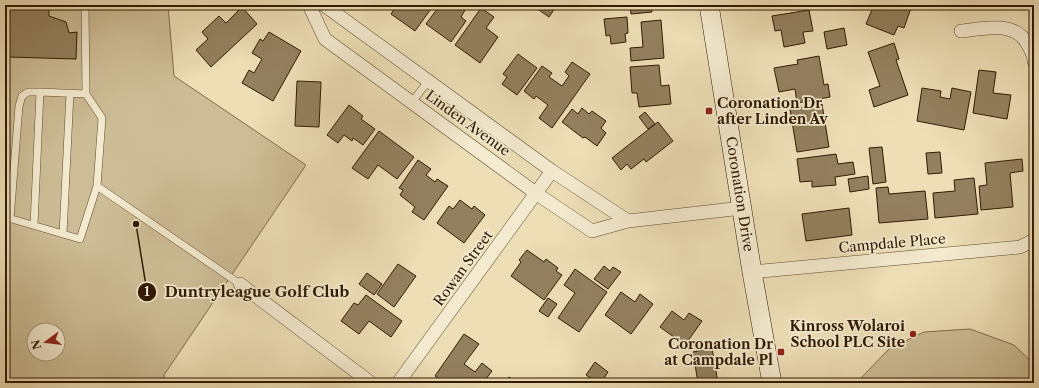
<svg xmlns="http://www.w3.org/2000/svg" width="1039" height="388" font-family="'Libre Caslon Text',serif">
  <style>
    .green { fill: #cdbd96; stroke: #7f6c4c; fill-rule: evenodd }
    .building { fill: #93805f; stroke: #311a01 }
    .lines { fill: none; stroke-linecap: round; stroke-linejoin: round }
    .lane-casing { stroke: #604b2e; stroke-width: 8 }
    .street-casing { stroke: #604b2e; stroke-width: 14 }
    .secondary-casing { stroke: #311a01; stroke-width: 20 }
    .lane { stroke: #f3eacf; stroke-width: 7 }
    .street { stroke: #f3eacf; stroke-width: 13 }
    .secondary { stroke: #f3eacf; stroke-width: 19 }
    .poi-dot { fill: #8f2418; stroke: #f3eacf; stroke-width: 1.5 }
    .labels { text-anchor: middle; dominant-baseline: central; stroke-width: 3.5; stroke-linejoin: round; paint-order: stroke }
    .poi-label { font-size: 14px; font-weight: bold; fill: #311a01; stroke: #f3eacf; text-anchor: end }
    .street-label { font-size: 14px; fill: #311a01; stroke: #f3eacf }
    .leader { fill: none; stroke: #311a01; stroke-width: 1.5 }
    .callout-dot { fill: #311a01; stroke: #f3eacf; stroke-width: 1.5 }
    .mark-label { font-size: 12px; text-anchor: middle; font-weight: bold; fill: #fff }
    .callout-label { font-size: 15px; text-anchor: middle; font-weight: bold; fill: #311a01; stroke: #f3eacf; stroke-width: 3.5; stroke-linejoin: round; paint-order: stroke }
  </style>
  <rect width="100%" height="100%" fill="#eddeb5"/>
  <filter id="stains"><feTurbulence type="fractalNoise" baseFrequency=".005" numOctaves="4"/><feColorMatrix values="0 0 0 0 .2 0 0 0 0 .09 0 0 0 0 .02 0 0 0 .5 -.17"/></filter>
  <radialGradient id="worn" r=".72"><stop offset=".6" stop-color="#630" stop-opacity="0"/><stop offset="1" stop-color="#630" stop-opacity=".3"/></radialGradient>
  <path class="green" d="M5 5H168L174 76 306 165 164 375 165 383H5ZM34 330H58V354H34Z
    M970 329 1014 345 1034 364V383H860L862 377 889 349 924 332Z"/>
  <path class="building" d="M5 5H49V16L66 22 69 33 77 32 76 59 9 57 7 70 5 114Z
    M397 5H431L433 6 415 31 391 14Z
    M440 5 445 6V5H458L465 10 461 17 466 21 451 42 426 24Z
    M532 5H557L549 17Z
    M630 5H651L652 12 631 14Z
    M769 5H790L770 8Z
    M874 5H912L904 28 898 26 894 35 866 24Z
    M242 7 257 24 211 67 196 50 208 39 202 32 219 16 226 23Z
    M481 8 494 17 486 28 498 37 480 63 455 45Z
    M809 10 813 31 803 32 805 43 784 47 781 30 775 31 772 16Z
    M627 17 628 33 625 34 626 42 611 44 610 35 606 36 604 19Z
    M661 20 664 58 631 61 630 48 643 47 641 22Z
    M844 28 847 45 827 49 824 32Z
    M269 32 301 51 273 101 242 83 249 70 254 73 262 59 252 53 260 39 263 41Z
    M894 43 899 59 896 60 908 95 874 107 869 90 880 86 868 52Z
    M518 54 537 68 517 95 502 84 507 77 503 74Z
    M819 56 824 85 828 84 830 97 797 103 795 89 779 92 774 68 798 64 797 60Z
    M572 62 590 74 552 128 539 118 548 105 536 96 534 99 524 91 542 66 552 73 549 77 562 86 569 76 565 72Z
    M659 65 661 86 669 85 671 104 639 107 637 93H632L630 67Z
    M979 70 996 72 993 93 1011 95 1007 119 973 113Z
    M297 81 321 82 319 127 295 126Z
    M922 88 941 91 940 97 950 99 952 88 971 92 964 130 917 121Z
    M822 104 829 147 797 152 790 109Z
    M349 105 363 116 361 119 375 129 363 145 353 138 352 141 344 135 338 143 327 135Z
    M582 108 589 114 592 111 606 121 601 128 606 133 597 146 585 137 583 138 562 122 572 109 578 114Z
    M645 112 655 124 648 129 639 117Z
    M658 122 673 141 646 162 644 159 631 169 627 164 621 170 612 158Z
    M379 131 414 157 397 179 378 165 368 179 352 168Z
    M882 147 886 182 873 184 869 148Z
    M940 152 942 173 928 174 926 153Z
    M836 154 838 164 853 162 855 174 835 177 836 185 812 187V181L800 182 797 159Z
    M1022 159 1023 171 1010 173 1013 207 981 210 979 186 987 185 985 163Z
    M418 160 431 169 426 175 435 182 437 179 448 186 424 220 412 212 415 207 400 195 403 190 399 188Z
    M868 176 869 189 850 192 848 179Z
    M974 178 978 214 935 218 933 193 955 191 954 180Z
    M888 187 889 194 925 191 928 219 879 223 876 188Z
    M460 200 472 209 474 206 485 215 464 243 437 223 449 206 453 209Z
    M849 208 852 235 806 241 802 214Z
    M527 250 544 262 546 259 558 268 556 271 562 275 544 300 511 276 521 262 519 260Z
    M398 264 416 276 394 307 377 294Z
    M604 266 610 271 613 267 621 272 608 289 594 279Z
    M575 269 607 292 579 332 558 318 575 293 564 285Z
    M367 273 382 284 374 295 359 284Z
    M621 292 635 302 640 294 653 304 631 334 605 315Z
    M366 295 402 321 391 337 369 321 359 334 341 321 354 303 358 305Z
    M548 298 557 304 548 317 539 311Z
    M672 311 684 320 689 313 702 321 685 345 660 327Z
    M464 334 479 344 464 364 475 372 482 363 492 371 483 383H444L435 376Z
    M712 348 718 383H698L693 352Z
    M595 362 608 372 601 383H598L586 375Z
    M509 377 517 383H504Z"/>
  <g class="lines">
    <g class="lane-casing">
      <path id="lane" d="M412 102 429 80
        M97 186 240 284
        M5 217 80 239 97 186 102 118 86 94 85 5
        M10 219 19 106 22 96 28 92H40
        M34 225 40 92 86 94
        M63 234 70 93"/>
    </g>
    <g class="street-casing">
      <path id="street" d="M309 5 325 39 537 194 592 231 628 221 742 208
        M324 5 552 171 628 221
        M961 31C983 29 1013 20 1027 43 1030 48 1034 55 1034 61
        M752 272 1020 247 1034 240
        M240 284 371 383
        M398 383 552 171"/>
    </g>
    <g class="secondary-casing">
      <path id="secondary" d="M709 5 752 272 772 383"/>
    </g>
    <use href="#lane" class="lane"/>
    <use href="#street" class="street"/>
    <use href="#secondary" class="secondary"/>
  </g>
  <g class="poi-dot">
    <rect x="705" y="107" width="8" height="8" rx="2"/>
    <circle cx="913" cy="334" r="4"/>
    <rect x="777" y="348" width="8" height="8" rx="2"/>
  </g>
  <g class="labels">
    <g class="poi-label">
      <text x="717" y="103" text-anchor="start">Coronation Dr<tspan x="717" dy="16">after Linden Av</tspan></text>
      <text x="905" y="326">Kinross Wolaroi<tspan x="905" dy="16">School PLC Site</tspan></text>
      <text x="773" y="344">Coronation Dr<tspan x="773" dy="16">at Campdale Pl</tspan></text>
    </g>
    <g class="street-label">
      <text transform="translate(468 123) rotate(36)">Linden Avenue</text>
      <text transform="translate(740 194) rotate(81)">Coronation Drive</text>
      <text transform="translate(892 243) rotate(-5)">Campdale Place</text>
      <text transform="translate(463 268) rotate(-54)">Rowan Street</text>
    </g>
  </g>
  <path class="leader" d="M136 224L147 292"/>
  <g class="callout-dot">
    <circle cx="136" cy="224" r="4"/>
    <circle cx="147" cy="292" r="10"/>
  </g>
  <g class="mark-label">
    <text x="147" y="296">1</text>
  </g>
  <g class="callout-label">
    <text x="257" y="297">Duntryleague Golf Club</text>
  </g>
  <rect width="1039" height="388" fill="none" stroke="#eddeb5" stroke-width="20"/>
  <rect x="6" y="6" width="1027" height="376" fill="none" stroke="#311a01" stroke-width="2"/>
  <rect x="10" y="10" width="1019" height="368" fill="none" stroke="#311a01"/>
  <g transform="translate(46 342) rotate(255)"><circle r="19" fill="#f3eacf" stroke="#a5977d"/>
  <path d="M0-3L7 15L0 10L-7 15Z" fill="#8f2418"/>
  <text y="-6" font-size="11" font-weight="bold" text-anchor="middle" fill="#311a01">N</text>
  </g>
  <rect width="100%" height="100%" filter="url(#stains)"/>
  <rect width="100%" height="100%" fill="url(#worn)"/>
</svg>
